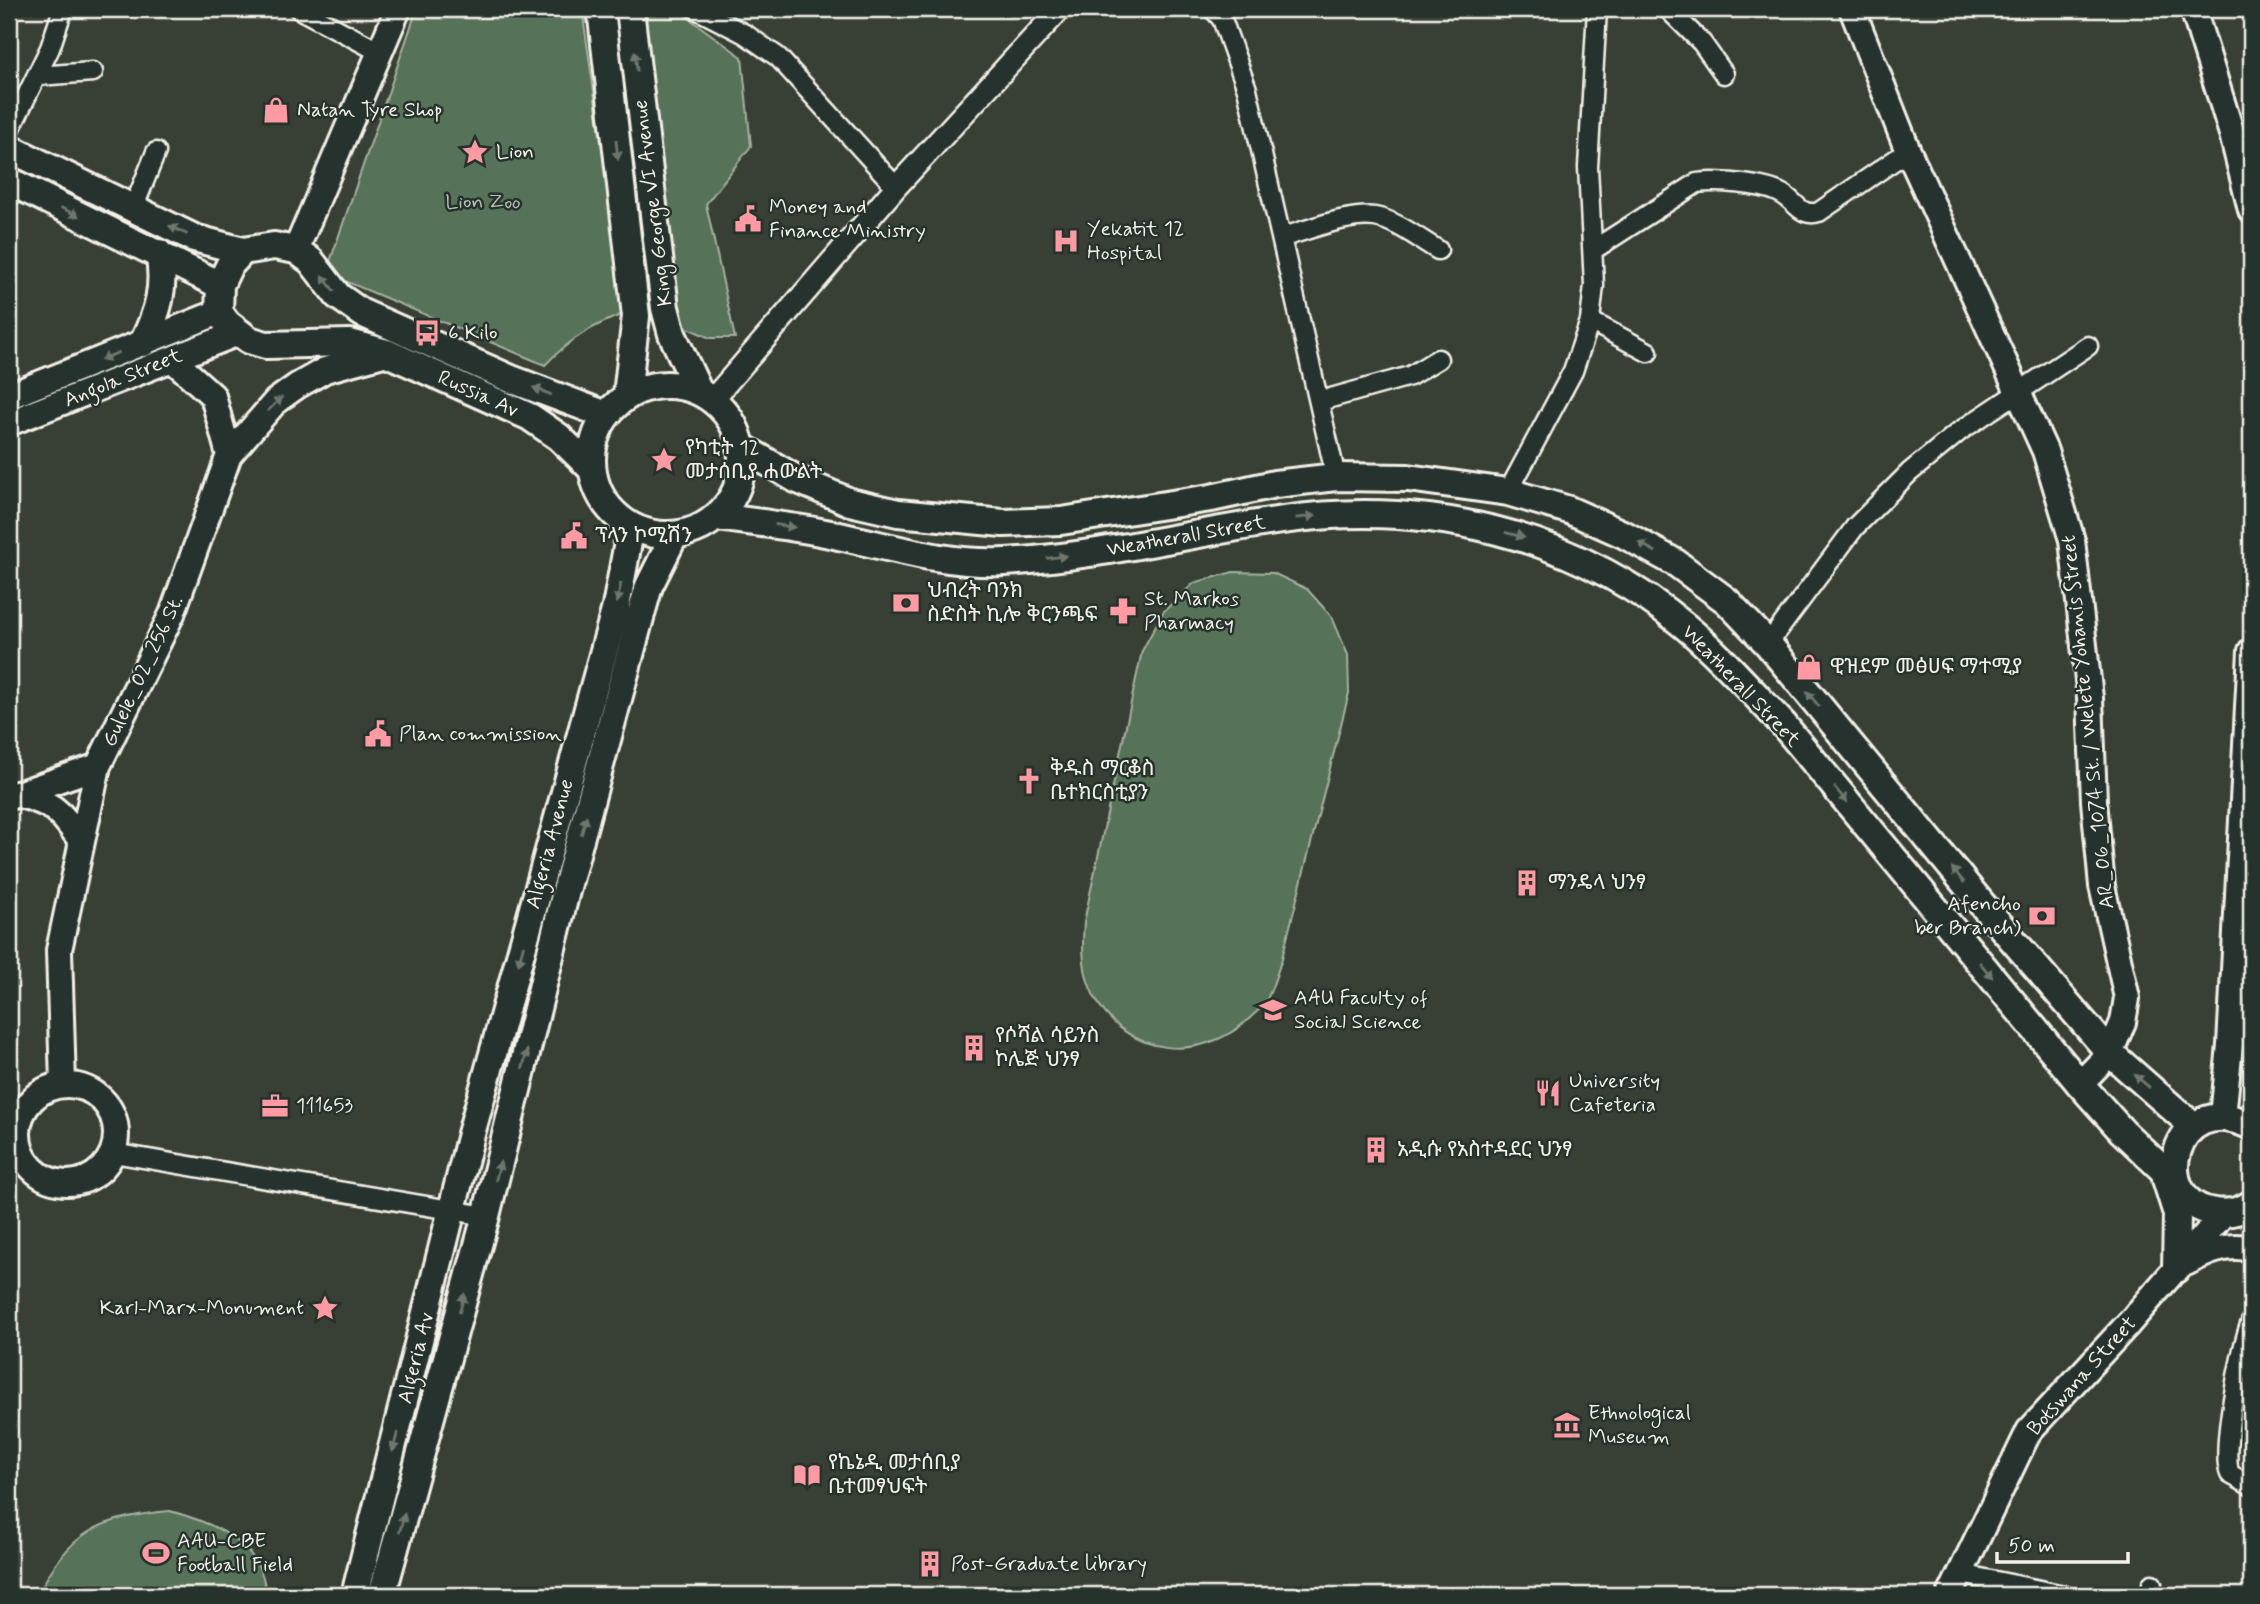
<svg xmlns="http://www.w3.org/2000/svg" width="2260" height="1604" font-family="Mynerve,'Noto Sans Ethiopic',sans-serif">
  <style>
    .green { fill: #577258; stroke: #a6b2a0; stroke-width: 2 }
    .lines { fill: none; stroke-linecap: round; stroke-linejoin: round }
    .minor-casing { stroke: #f4f1e8; stroke-width: 23 }
    .tertiary-casing { stroke: #f4f1e8; stroke-width: 26 }
    .secondary-casing { stroke: #f4f1e8; stroke-width: 30 }
    .primary-casing { stroke: #f4f1e8; stroke-width: 32 }
    .minor { stroke: #26332d; stroke-width: 18 }
    .tertiary { stroke: #26332d; stroke-width: 21 }
    .secondary { stroke: #26332d; stroke-width: 24 }
    .primary { stroke: #26332d; stroke-width: 26 }
    .oneway { fill: #6e766e }
    .labels { text-anchor: middle; dominant-baseline: central; stroke-width: 5; stroke-linejoin: round; paint-order: stroke }
    .poi-label { font-size: 21px; fill: #f4f1e8; stroke: #26332d; text-anchor: start }
    .park-label { font-size: 21px; fill: #b5beae; stroke: #26332d }
    .street-label { font-size: 21px; fill: #f4f1e8; stroke: #26332d }
  </style>
  <rect width="100%" height="100%" fill="#384036"/>
  <filter id="ink" filterUnits="userSpaceOnUse"><feTurbulence type="fractalNoise" baseFrequency=".0143" numOctaves="2"/><feDisplacementMap in="SourceGraphic" scale="14" xChannelSelector="R" yChannelSelector="G"/><feConvolveMatrix kernelMatrix="1 2 1 2 8 2 1 2 1" color-interpolation-filters="sRGB"/></filter>
  <g filter="url(#ink)">
    <path class="green" d="M417 9H582L626 313C593 325 570 339 545 365L326 273Z
      M683 14 742 57 751 146 706 204 735 338H710L679 324 638 15Z
      M1233 572 1273 573 1307 589 1332 617 1348 655 1349 693 1281 962C1276 975 1272 991 1265 1003 1262 1008 1255 1013 1250 1018 1202 1063 1127 1058 1094 996 1082 973 1082 947 1084 922L1142 651 1163 612 1194 583Z
      M170 1511C214 1523 263 1543 266 1595H38C68 1531 102 1517 170 1511Z"/>
    <g class="lines">
      <g class="minor-casing">
        <path id="minor" d="M299 9 380 52
          M696 9 745 34 778 57 896 187
          M1213 9 1222 19 1247 89 1336 477
          M1668 9 1702 43 1724 74
          M37 76 93 72
          M9 132 50 48 63 9
          M133 209 156 152
          M1283 237C1308 230 1350 213 1375 217 1397 221 1419 239 1438 250
          M1593 250 1697 183C1716 180 1760 184 1778 192 1796 199 1799 218 1819 212L1908 151
          M1590 321 1648 352
          M1320 401 1410 376 1438 359
          M1508 492 1573 371 1590 321 1594 285 1588 167 1597 9
          M1768 644 1855 527 1910 472 1960 431 2088 346
          M113 1153 486 1216
          M2251 1322C2241 1346 2220 1453 2230 1474L2251 1486
          M1961 1574 2064 1595
          M2150 1595 2152 1584"/>
      </g>
      <g class="tertiary-casing">
        <path id="tertiary" d="M713 399 896 187 1060 9"/>
      </g>
      <g class="secondary-casing">
        <path id="secondary" d="M1852 9 1908 151 2045 451 2072 540 2090 698 2094 801 2102 886 2127 998 2123 1022 2110 1053 2080 1084
          M2193 9 2232 134 2251 210
          M296 250 398 9
          M172 359 213 396 229 455
          M9 396 219 312
          M9 423 238 333
          M15 794C52 802 60 810 81 841
          M9 797 98 766
          M63 1084 59 950 98 766 172 614 229 455 276 401 297 386 325 370 387 353
          M18 1134a49 49 0 1 1 98 0a49 49 0 1 1-98 0Z
          M2223 1117 2230 1045 2251 651
          M2186 1263C2207 1252 2227 1243 2251 1249
          M1950 1595 2029 1431 2129 1323 2224 1213"/>
      </g>
      <g class="primary-casing">
        <path id="primary" d="M601 9 636 316 627 395
          M630 9 665 308 672 334 698 390
          M9 148 194 238 243 251
          M9 181 220 285
          M143 343C158 312 166 287 159 253
          M592 460a75 75 0 1 1 150 0a75 75 0 1 1-150 0Z
          M742 447 796 479 850 502 898 513 1003 523 1061 521 1211 498 1275 484 1336 477 1408 478 1508 492 1569 510 1625 535 1676 563 1727 601 1768 644 1981 903 2110 1053 2193 1126
          M592 469 559 437 530 417 387 353 350 343 266 345 249 340 227 323 219 312 220 285 229 266 243 251 274 246 296 250 311 261 338 296 362 313 511 379 606 415
          M717 517C753 522 789 526 825 533 885 545 943 565 1005 562 1099 557 1190 533 1283 520 1424 499 1574 533 1686 627 1721 656 1751 691 1783 724L2080 1084 2122 1131 2178 1184
          M2251 1126C2172 1086 2146 1204 2215 1212 2229 1214 2240 1212 2251 1204
          M2166 1179 2177 1214 2176 1269
          M355 1595 471 1134 616 607 631 526
          M382 1595 486 1216 566 891 641 614 649 586 674 536"/>
      </g>
      <use href="#minor" class="minor"/>
      <use href="#tertiary" class="tertiary"/>
      <use href="#secondary" class="secondary"/>
      <use href="#primary" class="primary"/>
    </g>
    <defs><path id="oneway-solid" d="M-6-.8H1V-3.2L6.5 0L1 3.2V.8H-6Z" transform="scale(1.75)"/></defs>
    <g class="oneway">
      <use href="#oneway-solid" transform="translate(636 61) rotate(-96)"/>
      <use href="#oneway-solid" transform="translate(617 150) rotate(84)"/>
      <use href="#oneway-solid" transform="translate(70 212) rotate(26)"/>
      <use href="#oneway-solid" transform="translate(178 230) rotate(-154)"/>
      <use href="#oneway-solid" transform="translate(328 283) rotate(-128)"/>
      <use href="#oneway-solid" transform="translate(110 356) rotate(158)"/>
      <use href="#oneway-solid" transform="translate(542 391) rotate(-158)"/>
      <use href="#oneway-solid" transform="translate(275 404) rotate(-44)"/>
      <use href="#oneway-solid" transform="translate(1306 517) rotate(-6)"/>
      <use href="#oneway-solid" transform="translate(785 526) rotate(9)"/>
      <use href="#oneway-solid" transform="translate(1515 535) rotate(15)"/>
      <use href="#oneway-solid" transform="translate(1647 547) rotate(-151)"/>
      <use href="#oneway-solid" transform="translate(1057 557) rotate(-7)"/>
      <use href="#oneway-solid" transform="translate(619 593) rotate(101)"/>
      <use href="#oneway-solid" transform="translate(1813 699) rotate(-129)"/>
      <use href="#oneway-solid" transform="translate(1841 795) rotate(50)"/>
      <use href="#oneway-solid" transform="translate(584 825) rotate(-75)"/>
      <use href="#oneway-solid" transform="translate(1958 875) rotate(-129)"/>
      <use href="#oneway-solid" transform="translate(521 955) rotate(105)"/>
      <use href="#oneway-solid" transform="translate(1986 970) rotate(50)"/>
      <use href="#oneway-solid" transform="translate(525 1059) rotate(-76)"/>
      <use href="#oneway-solid" transform="translate(2142 1081) rotate(-139)"/>
      <use href="#oneway-solid" transform="translate(498 1171) rotate(-76)"/>
      <use href="#oneway-solid" transform="translate(462 1303) rotate(-75)"/>
      <use href="#oneway-solid" transform="translate(395 1442) rotate(105)"/>
      <use href="#oneway-solid" transform="translate(402 1523) rotate(-75)"/>
    </g>
  </g>
  <defs>
    <g id="shop-bare" transform="scale(2.1)"><path d="M-5-2.5h2.3a2.7 3.5 0 0 1 5.4 0H5L5.5 6h-11ZM-1.5-2.5h3a1.5 2.3 0 0 0-3 0Z" fill="#ff9aa2" stroke="#26332d" stroke-width="2.5" paint-order="stroke"/></g>
    <g id="sight-bare" transform="scale(2.1)"><path d="M0-6L1.8-2.2L6-1.7L2.9 1.2L3.7 5.4L0 3.3L-3.7 5.4L-2.9 1.2L-6-1.7L-1.8-2.2Z" fill="#ff9aa2" stroke="#26332d" stroke-width="2.5" paint-order="stroke"/></g>
    <g id="civic-bare" transform="scale(2.1)"><path d="M-.6-6.5H3V-4.5H.6V-3L4-1V1h2V6H-6V1h2V-1L-.6-3ZM-1.2 2.5V6h2.4V2.5Z" fill="#ff9aa2" stroke="#26332d" stroke-width="2.5" paint-order="stroke"/></g>
    <g id="hospital-bare" transform="scale(2.1)"><path d="M-5-5h3v3.5h4V-5h3V5h-3V1.5h-4V5h-3Z" fill="#ff9aa2" stroke="#26332d" stroke-width="2.5" paint-order="stroke"/></g>
    <g id="bus-bare" transform="scale(2.1)"><path d="M-5-6H5V4H4V6H2V4H-2V6H-4V4H-5ZM-3.5-4V0h7V-4ZM-3.5 1.2v1.5H-2V1.2ZM2 1.2v1.5H3.5V1.2Z" fill="#ff9aa2" stroke="#26332d" stroke-width="2.5" paint-order="stroke"/></g>
    <g id="bank-bare" transform="scale(2.1)"><path d="M-6-4H6V4H-6ZM0-2.3a2.3 2.3 0 1 0 0 4.6a2.3 2.3 0 1 0 0-4.6Z" fill="#ff9aa2" stroke="#26332d" stroke-width="2.5" paint-order="stroke"/></g>
    <g id="pharmacy-bare" transform="scale(2.1)"><path d="M-2-6h4v4h4v4h-4v4h-4v-4h-4v-4h4Z" fill="#ff9aa2" stroke="#26332d" stroke-width="2.5" paint-order="stroke"/></g>
    <g id="church-bare" transform="scale(2.1)"><path d="M-1.2-6h2.4v3.5h3.3v2.4h-3.3V6h-2.4V-.1h-3.3v-2.4h3.3Z" fill="#ff9aa2" stroke="#26332d" stroke-width="2.5" paint-order="stroke"/></g>
    <g id="building-bare" transform="scale(2.1)"><path d="M-4-6H4V6H1V3H-1V6H-4ZM-2.5-4.3h1.7v1.8h-1.7ZM.8-4.3h1.7v1.8H.8ZM-2.5-1h1.7V.8h-1.7ZM.8-1h1.7V.8H.8Z" fill="#ff9aa2" stroke="#26332d" stroke-width="2.5" paint-order="stroke"/></g>
    <g id="university-bare" transform="scale(2.1)"><path d="M0-5L7-2L0 1L-7-2ZM-4 1L0 2.5L4 1V4Q0 6-4 4Z" fill="#ff9aa2" stroke="#26332d" stroke-width="2.5" paint-order="stroke"/></g>
    <g id="restaurant-bare" transform="scale(2.1)"><path d="M-5-6h1v4h1v-4h1v4h1v-4h1v5L-1.5 .5V6h-2V.5L-5-1ZM5-6V6H3V1.5H1.5Q1.5-4 5-6Z" fill="#ff9aa2" stroke="#26332d" stroke-width="2.5" paint-order="stroke"/></g>
    <g id="office-bare" transform="scale(2.1)"><path d="M-6-3h4V-5.5h4V-3h4V5H-6ZM-1-4.5V-3h2v-1.5ZM-6 0V1H6V0Z" fill="#ff9aa2" stroke="#26332d" stroke-width="2.5" paint-order="stroke"/></g>
    <g id="museum-bare" transform="scale(2.1)"><path d="M0-6L6-3V-2H-6V-3ZM-5-1h2V3h-2ZM-1-1h2V3h-2ZM3-1h2V3H3ZM-6 4H6V6H-6Z" fill="#ff9aa2" stroke="#26332d" stroke-width="2.5" paint-order="stroke"/></g>
    <g id="library-bare" transform="scale(2.1)"><path d="M-6-4Q-3-5.5-.7-3.5V5Q-3 3-6 4ZM6-4Q3-5.5 .7-3.5V5Q3 3 6 4Z" fill="#ff9aa2" stroke="#26332d" stroke-width="2.5" paint-order="stroke"/></g>
    <g id="stadium-bare" transform="scale(2.1)"><path d="M0-5a6.5 5 0 1 0 0 10a6.5 5 0 1 0 0-10ZM-3.5-1.8h7v3.6h-7Z" fill="#ff9aa2" stroke="#26332d" stroke-width="2.5" paint-order="stroke"/></g>
  </defs>
  <g fill-rule="evenodd">
    <use href="#shop-bare" x="276" y="110"/>
    <use href="#sight-bare" x="475" y="152"/>
    <use href="#civic-bare" x="748" y="219"/>
    <use href="#hospital-bare" x="1066" y="241"/>
    <use href="#bus-bare" x="427" y="333"/>
    <use href="#sight-bare" x="664" y="460"/>
    <use href="#civic-bare" x="574" y="536"/>
    <use href="#bank-bare" x="906" y="603"/>
    <use href="#pharmacy-bare" x="1123" y="611"/>
    <use href="#shop-bare" x="1809" y="667"/>
    <use href="#civic-bare" x="378" y="734"/>
    <use href="#church-bare" x="1029" y="781"/>
    <use href="#building-bare" x="1527" y="883"/>
    <use href="#bank-bare" x="2042" y="916"/>
    <use href="#university-bare" x="1273" y="1010"/>
    <use href="#building-bare" x="974" y="1048"/>
    <use href="#restaurant-bare" x="1548" y="1093"/>
    <use href="#office-bare" x="275" y="1106"/>
    <use href="#building-bare" x="1376" y="1150"/>
    <use href="#sight-bare" x="325" y="1308"/>
    <use href="#museum-bare" x="1567" y="1425"/>
    <use href="#library-bare" x="807" y="1475"/>
    <use href="#stadium-bare" x="156" y="1553"/>
    <use href="#building-bare" x="930" y="1564"/>
  </g>
  <g class="labels">
    <g class="poi-label">
      <text x="297" y="110">Natan Tyre Shop</text>
      <text x="496" y="152">Lion</text>
      <text x="769" y="207">Money and<tspan x="769" dy="24">Finance Ministry</tspan></text>
      <text x="1087" y="229">Yekatit 12<tspan x="1087" dy="24">Hospital</tspan></text>
      <text x="448" y="333">6 Kilo</text>
      <text x="685" y="448">የካቲት 12<tspan x="685" dy="24">መታሰቢያ ሐውልት</tspan></text>
      <text x="595" y="536">ፕላን ኮሚሽን</text>
      <text x="927" y="591">ህብረት ባንክ<tspan x="927" dy="24">ስድስት ኪሎ ቅርንጫፍ</tspan></text>
      <text x="1144" y="599">St. Markos<tspan x="1144" dy="24">Pharmacy</tspan></text>
      <text x="1830" y="667">ዊዝደም መፅሀፍ ማተሚያ</text>
      <text x="399" y="734">Plan commission</text>
      <text x="1050" y="769">ቅዱስ ማርቆስ<tspan x="1050" dy="24">ቤተክርስቲያን</tspan></text>
      <text x="1548" y="883">ማንዴላ ህንፃ</text>
      <text x="2021" y="904" text-anchor="end">Afencho<tspan x="2021" dy="24">ber Branch)</tspan></text>
      <text x="1294" y="998">AAU Faculty of<tspan x="1294" dy="24">Social Science</tspan></text>
      <text x="995" y="1036">የሶሻል ሳይንስ<tspan x="995" dy="24">ኮሌጅ ህንፃ</tspan></text>
      <text x="1569" y="1081">University<tspan x="1569" dy="24">Cafeteria</tspan></text>
      <text x="296" y="1106">111653</text>
      <text x="1397" y="1150">አዲሱ የአስተዳደር ህንፃ</text>
      <text x="304" y="1308" text-anchor="end">Karl-Marx-Monument</text>
      <text x="1588" y="1413">Ethnological<tspan x="1588" dy="24">Museum</tspan></text>
      <text x="828" y="1463">የኬኔዲ መታሰቢያ<tspan x="828" dy="24">ቤተመፃህፍት</tspan></text>
      <text x="177" y="1541">AAU-CBE<tspan x="177" dy="24">Football Field</tspan></text>
      <text x="951" y="1564">Post-Graduate library</text>
    </g>
    <g class="park-label">
      <text x="483" y="202">Lion Zoo</text>
    </g>
    <g class="street-label">
      <text transform="translate(653 203) rotate(-97)">King George VI Avenue</text>
      <text transform="translate(123 378) rotate(-22)">Angola Street</text>
      <text transform="translate(478 394) rotate(24)">Russia Av</text>
      <text transform="translate(1186 536) rotate(-10)">Weatherall Street</text>
      <text transform="translate(143 671) rotate(-65)">Gulele_02_256 St.</text>
      <text transform="translate(1741 686) rotate(46)">Weatherall Street</text>
      <text transform="translate(2088 722) rotate(-96)">AR_06_1074 St. / Welete Yohanis Street</text>
      <text transform="translate(550 844) rotate(-75)">Algeria Avenue</text>
      <text transform="translate(416 1358) rotate(-76)">Algeria Av</text>
      <text transform="translate(2082 1376) rotate(-48)">Botswana Street</text>
    </g>
  </g>
  <rect width="2260" height="1604" fill="none" stroke="#26332d" stroke-width="35"/>
  <rect x="18" y="18" width="2225" height="1569" fill="none" stroke="#f4f1e8" stroke-width="2.5" filter="url(#ink)"/>
  <path d="M1997 1552v10h131v-10" fill="none" stroke="#f4f1e8" stroke-width="3.5"/>
  <text x="2008" y="1552" font-size="21" fill="#f4f1e8" stroke="#26332d" stroke-width="5" paint-order="stroke">50 m</text>
</svg>
